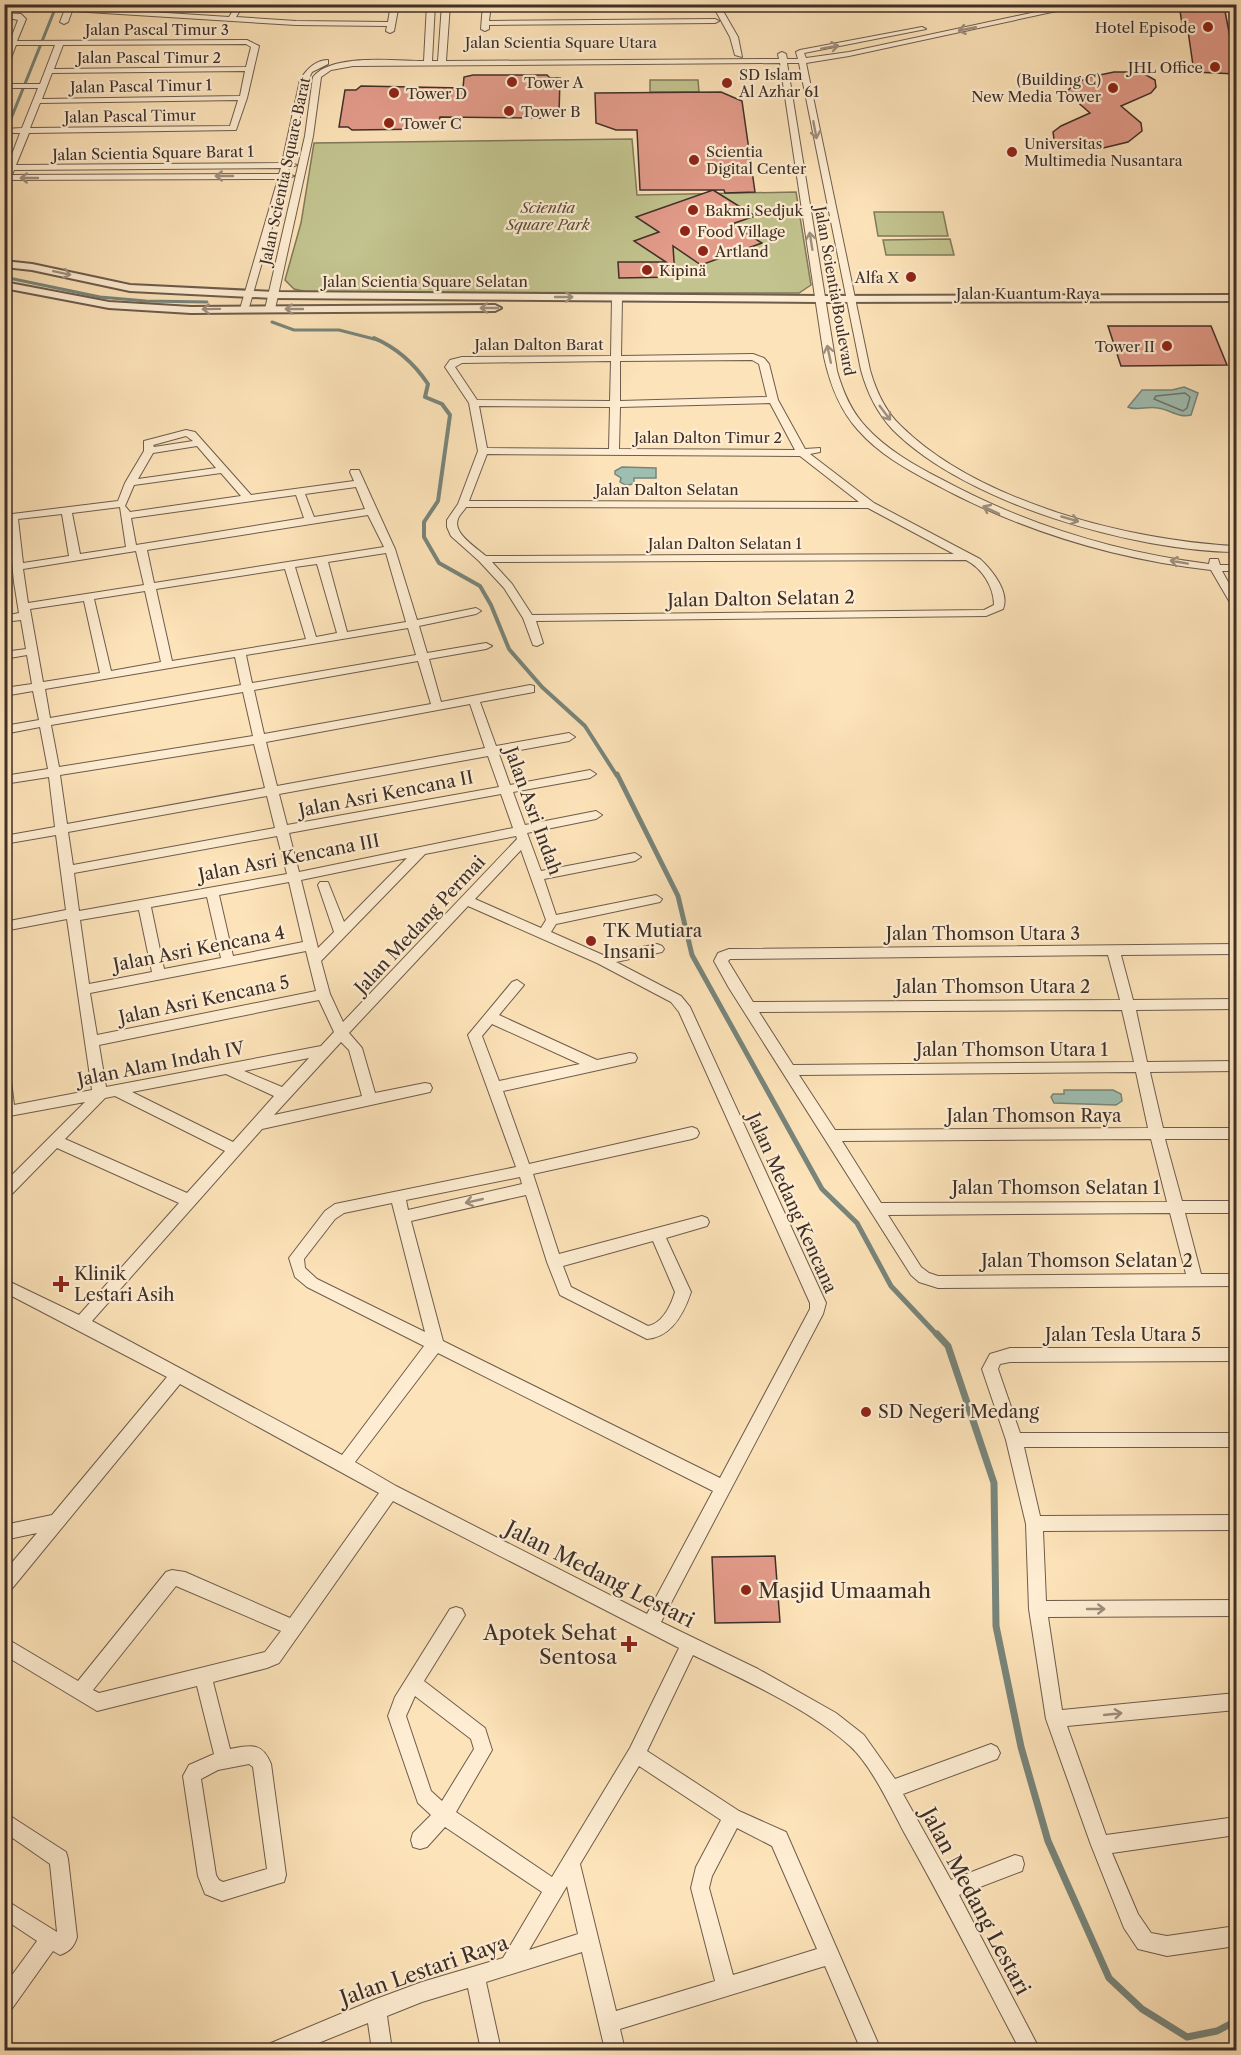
<svg xmlns="http://www.w3.org/2000/svg" width="1241" height="2055" font-family="'Libre Caslon Text',serif">
  <style>
    .green { fill: #c2c38e; stroke: #80795b; stroke-width: 1.5 }
    .water { fill: #9fbeb2; stroke: #78857b; stroke-width: 1.5 }
    .lines { fill: none; stroke-linecap: round; stroke-linejoin: round }
    .shore { stroke: #6e766d; stroke-width: 1.5 }
    .stream-far3 { stroke: #78857b; stroke-width: 3 }
    .stream-far2 { stroke: #78857b; stroke-width: 4 }
    .stream-far1 { stroke: #78857b; stroke-width: 5 }
    .stream { stroke: #78857b; stroke-width: 7 }
    .building { fill: #e39b8a; stroke: #3e2f28; stroke-width: 1.5 }
    .minor-casing { stroke: #6e5c4c; stroke-width: 2 }
    .tertiary-casing { stroke: #6e5c4c; stroke-width: 4 }
    .minor { fill: #feedd2; fill-rule: evenodd }
    .tertiary { fill: #feedd2; fill-rule: evenodd }
    .oneway { stroke: #9e8e7d }
    .poi-dot { fill: #8f2418; stroke: #feedd2; stroke-width: 2 }
    .labels { text-anchor: middle; dominant-baseline: central; stroke-width: 4.5; stroke-linejoin: round; paint-order: stroke }
    .far-poi-label { font-size: 15px; fill: #3e2f28; stroke: #feedd2; text-anchor: start }
    .far-street-label { font-size: 15px; fill: #3e2f28; stroke: #feedd2 }
    .far-park-label { font-size: 15px; font-style: italic; fill: #584d3c; stroke: #feedd2 }
    .street-label { font-size: 18px; fill: #3e2f28; stroke: #feedd2 }
    .poi-label { font-size: 18px; fill: #3e2f28; stroke: #feedd2; text-anchor: start }
    .near-street-label { font-size: 21px; fill: #3e2f28; stroke: #feedd2 }
    .near-poi-label { font-size: 21px; fill: #3e2f28; stroke: #feedd2; text-anchor: start }
  </style>
  <rect width="100%" height="100%" fill="#fde3b9"/>
  <filter id="stains"><feTurbulence type="fractalNoise" baseFrequency=".00333" numOctaves="4"/><feColorMatrix values="0 0 0 0 .2 0 0 0 0 .09 0 0 0 0 .02 0 0 0 .5 -.17"/></filter>
  <radialGradient id="worn" r=".72"><stop offset=".6" stop-color="#630" stop-opacity="0"/><stop offset="1" stop-color="#630" stop-opacity=".3"/></radialGradient>
  <path class="green" d="M650 80H698L699 92H650Z
    M632 139 637 195 796 192 811 285 799 293 307 292 294 289 285 280 301 223 314 143Z
    M874 212H943L948 236H878Z
    M950 239 954 255H886L883 240Z"/>
  <path class="water" d="M1184 387 1198 393 1191 415C1178 418 1171 410 1158 408 1148 406 1136 411 1128 407L1142 390H1172Z
    M622 467 656 468V478H634V483C629 486 625 486 620 482L621 478 615 474V471Z
    M1064 1090H1113L1121 1094 1122 1101 1116 1105 1054 1103 1051 1097 1053 1094H1064Z"/>
  <g class="lines">
    <path class="shore" d="M1185 393 1190 397 1187 408 1183 411 1154 399 1156 396Z"/>
    <path class="stream-far3" d="M4 136 57 4
      M4 277 100 297 146 301 207 302
      M272 322 294 330H339L378 340"/>
    <path class="stream-far2" d="M374 338C397 348 414 363 428 384L425 397 442 404 450 415 438 501 424 522V537L439 563 480 586 491 605 509 649 542 687 585 726 617 776"/>
    <path class="stream-far1" d="M617 774 678 896 692 955 822 1189 857 1223 891 1286 938 1336"/>
    <path class="stream" d="M937 1334 948 1346 994 1483 996 1626 1021 1747 1048 1841 1109 1978 1142 2009 1187 2037 1217 2031 1236 2021"/>
  </g>
  <path class="building" d="M1179 4 1224 6 1234 58H1236V74L1194 72 1187 24H1182Z
    M1114 72H1141L1155 80 1156 87 1151 93 1121 106 1141 123 1142 131 1128 142 1099 149 1068 148 1061 144 1054 139 1053 132 1061 126 1090 113 1066 92 1076 83 1090 77Z
    M473 75H547L550 78H560L559 115H548L543 118 440 117 438 128 429 129 352 130 348 127H339L345 90H356L361 86 463 88 464 77Z
    M721 92 742 101 755 192 725 193 724 190H640L637 130H616L596 123 595 93Z
    M713 190 755 216 732 224 762 243 701 265 673 246 675 277 619 278 618 262H666L634 241 659 232 636 217Z
    M1108 326H1211L1227 365 1121 366Z
    M775 1556 780 1622 715 1623 712 1557Z"/>
  <g class="lines">
    <g class="minor-casing">
      <path id="minor" d="M67 4H74L73 7 229 17 237 4H244L236 17 296 21 388 22 391 4H399L394 31 390 33 386 31 387 26 296 25 72 11 68 22 64 24 60 22Z
        M427 4H435L432 61H438L442 4H450L446 61 779 59 778 54 782 52 786 54 787 59H798L796 52 800 50 922 27 926 29 804 53 806 58 849 52 1073 4H1089L849 56 806 63 870 370C876 391 885 411 901 426 978 502 1130 541 1236 546V552C1134 551 967 504 893 430 877 413 867 392 861 370L799 63H787L837 371C843 392 851 411 866 427 886 449 914 465 941 479 1024 524 1114 552 1209 564L1210 559H1218L1220 565H1236V571H1222L1236 596V607L1232 606 1211 570C1113 559 1019 530 933 483 906 469 878 453 858 430 839 409 830 384 824 357L780 63 353 66 331 70 321 77 313 136 275 309 267 311 265 309 305 136 313 77C332 53 396 61 424 61Z
        M483 4H491L489 21 715 19 719 21 715 23 489 25V29L485 31 481 29Z
        M712 4H719L738 37 742 57 735 55 730 37Z
        M4 13 21 14 26 19 17 41 247 40 259 46 247 98 236 130 29 133 16 165 282 163 300 80C306 70 315 60 328 60V64L312 72 308 80 290 163 297 165 289 168 288 174 294 176 286 179 248 311 240 309 278 179 4 180V166L8 165 20 133H4V129L22 128 38 88H4V84H40L55 45H16L8 66 4 68V55L8 45H4V41H10L18 20 4 17ZM246 44 251 47 246 67 54 69 63 45ZM245 71 240 96 42 99 52 73ZM238 100 230 126 30 128 40 103ZM281 168 279 174 12 175 14 170Z
        M617 295 622 298 621 356 753 354 764 358 769 364 778 400 805 449 820 448V452L810 454 874 503 980 559C992 570 1010 592 1003 609L986 616 536 621 543 643 537 646 533 645 523 618 504 588 479 561 451 536 447 527V520L458 504 478 451 469 403 445 367 450 360 462 357 611 356 612 298ZM752 360 759 364 767 397 620 401V361ZM611 361 610 401 477 400 455 367 462 363ZM770 403 795 450 619 449 620 407ZM479 406 610 407 609 449 487 448ZM487 454 800 456 859 502 469 501ZM466 507 868 508 954 554 486 556C477 548 452 533 458 519 459 515 464 511 466 507ZM966 560C982 568 994 587 994 605L984 610 532 615 512 584 492 562Z
        M186 430 195 432 251 495 354 481 350 472 351 470H359L395 549 417 620 476 608 481 611 476 614 419 626 427 653 486 643 492 646 486 649 429 659 441 702 530 685 534 686V692L480 702 496 746 569 733 575 737 569 741 499 754 510 785 590 770 596 774 590 778 513 792 525 825 596 811 602 815 596 819 527 833 541 871 635 853 641 857 635 861 544 879 556 915 656 895 662 899 660 902 556 924 551 932 603 955 657 944 662 946 664 949 662 952 616 962 681 996 690 1007 826 1303 823 1314 661 1622 758 1669 836 1713 864 1735 895 1779 991 1744 997 1747 1000 1753 997 1759 903 1794 951 1880 1015 1855 1022 1857 1024 1864 1022 1871 959 1895 1040 2050H1020C982 1978 945 1905 905 1834 891 1808 872 1766 850 1746 809 1709 742 1679 693 1655L647 1751 739 1811 786 1832 881 2050H861L825 1966 620 2029 625 2050H605L582 1952 486 1982 501 2050H481L468 1988 422 2002 387 2016 392 2050H372L368 2023 301 2050H268L271 2043 376 1999 422 1982 503 1958 542 1892 445 1827 427 1847 420 1849 413 1847 411 1840 413 1833 431 1815 418 1803 388 1716 395 1697 450 1609 456 1607 462 1609 465 1615 424 1681 485 1728 492 1750 456 1812 552 1877 630 1748 679 1648 393 1501 279 1663 267 1668 213 1682 230 1749C251 1745 262 1742 271 1764L286 1875 284 1882 277 1884 222 1901 205 1894 198 1876 183 1776 189 1765 214 1754 197 1686 97 1711 4 1655V1637L78 1681 166 1572 172 1570 185 1572 290 1618 379 1493 180 1384 10 1591 4 1593V1572L37 1533 4 1540V1525L52 1515 167 1377 4 1292V1279L79 1315 179 1203 57 1148 9 1197 4 1199V1183L85 1102 4 1117V1076L11 1081 14 1105 92 1090 67 919 4 931V922L66 910 56 835 4 844V836L55 827 49 777 4 784V776L48 769 40 727 4 734V726L39 720 33 691 4 696V688L32 684 27 655 4 659V652L26 649 21 620 4 622V616L19 613 14 582 8 520 4 519V515L118 501 125 483 144 451V441ZM186 436 193 441 154 447 153 445ZM197 446 216 468 138 479 153 453ZM221 473 241 496 130 512 125 506 134 485ZM356 487 365 509 314 517 305 494ZM296 495 304 518 136 545 131 518ZM120 507 126 547 80 554 72 513ZM62 514 69 556 23 563 18 519ZM368 515 384 547 154 583 147 550ZM136 551 144 585 28 603 23 569ZM386 553 406 622 347 632 328 562ZM317 564 337 633 316 637 295 567ZM285 569 306 639 172 661 156 589ZM145 591 161 662 111 671 94 599ZM84 601 100 673 43 682 30 609ZM408 628 416 655 252 683 246 655ZM235 657 241 685 50 718 45 689ZM418 661 431 704 264 734 254 690ZM243 692 253 736 59 767 51 725ZM470 704 485 748 277 786 266 742ZM254 744 265 788 67 824 60 775ZM488 756 499 787 287 825 279 794ZM501 794 513 828 299 872 289 833ZM267 796 275 828 73 865 68 832ZM277 836 287 874 79 911 74 873ZM516 836 517 839 343 1022 330 994 321 961 425 854ZM521 850 546 920 541 928 475 899ZM407 858 344 922 328 882H320L318 885 334 932 318 948 301 880ZM289 882 303 942 233 956 219 895ZM207 897 221 958 164 969 151 907ZM468 906 597 963 671 1002 679 1012 810 1303V1309L720 1478 443 1341 411 1221 526 1195 547 1262 560 1295 647 1339C672 1337 684 1313 691 1292L666 1238 707 1226 709 1222 707 1218 702 1216 559 1254 533 1174 692 1139 697 1137 699 1133 697 1129 692 1127 529 1164 503 1091 630 1063 635 1062 637 1058 635 1054 630 1053 597 1060 499 1015 524 985 517 980 512 982 468 1035 516 1167 335 1204 325 1211 289 1258 295 1277 307 1287 424 1346 342 1455 92 1321 262 1129 430 1092 432 1088 430 1084 425 1083 375 1093 362 1048 349 1033ZM139 910 152 972 89 984 80 920ZM306 951 316 991 97 1035 90 993ZM319 1000 334 1032 321 1046 106 1087 99 1045ZM492 1024 580 1064 499 1081 482 1036ZM341 1042 349 1050 362 1096 274 1115ZM309 1058 282 1087 244 1071ZM226 1074 274 1096 233 1142 132 1092ZM115 1096 225 1151 187 1193 65 1139 105 1098ZM520 1177 522 1184 408 1210 406 1200ZM392 1203 425 1332 317 1279 305 1268 304 1259 335 1219 344 1213ZM653 1241 675 1292C671 1305 663 1323 648 1326L571 1287 563 1266ZM438 1353 713 1491 647 1614 396 1486 355 1462ZM176 1586 281 1631 265 1652 99 1693 93 1690ZM415 1696 471 1739 474 1749 442 1801 431 1791 406 1716ZM249 1764 253 1767 267 1869 223 1882 219 1880 216 1875 201 1779 218 1770ZM639 1766 721 1820 696 1867 691 1888 715 1981 616 2011 580 1864ZM737 1828 772 1846 817 1949 733 1975 709 1888 712 1876ZM567 1886 578 1934 529 1950Z
        M1236 944V954L1121 955 1133 1000 1236 999V1009L1136 1010 1147 1062 1236 1061V1071L1150 1072 1163 1128H1236V1139H1165L1182 1201H1236V1213H1185L1201 1274H1236V1286L938 1288 919 1282 911 1275 729 988 714 961 718 953 729 949ZM1108 955 1120 1000 753 1002 728 961 730 959ZM1122 1010 1134 1062 793 1065 759 1012ZM1136 1072 1148 1128 835 1130 799 1075ZM1151 1139 1167 1202 881 1203 842 1141ZM1170 1213 1186 1274 938 1276 929 1273 921 1267 888 1215Z
        M1010 1348H1236V1361L1010 1362 1000 1364 998 1369 1020 1433H1236V1447H1024L1040 1516 1236 1515V1530L1043 1531 1046 1601 1236 1600V1616L1048 1617 1062 1710 1236 1693V1710L1067 1726 1106 1835 1236 1817V1835L1112 1853 1138 1914 1151 1933 1167 1936 1236 1926V1946L1167 1956 1138 1949 1124 1928 1091 1845 1046 1719 1029 1609 1026 1524 1006 1440 982 1369 990 1354Z
        M4 1812 66 1852 68 1859 77 1937C74 1947 70 1951 60 1955L53 1951 11 2010 4 2013V1986L37 1941 4 1919V1899L57 1932 50 1864 4 1832Z"/>
    </g>
    <g class="tertiary-casing">
      <path id="tertiary" d="M4 261 32 264 130 285 274 292 820 296 1236 295V301L820 302 274 298 130 291 32 270 4 267Z
        M4 282 109 302 191 307 495 305 501 308 495 311 191 313 109 308 4 288Z"/>
    </g>
    <use href="#minor" class="minor"/>
    <use href="#tertiary" class="tertiary"/>
  </g>
  <defs><path id="oneway-shaft" d="M-6 0H5M1.5-3L5.5 0L1.5 3" fill="none" stroke-width="1.6" stroke-linecap="round" stroke-linejoin="round" transform="scale(1.5)"/></defs>
  <g class="oneway">
    <use href="#oneway-shaft" transform="translate(967 29) rotate(169)"/>
    <use href="#oneway-shaft" transform="translate(830 47) rotate(-10)"/>
    <use href="#oneway-shaft" transform="translate(815 130) rotate(79)"/>
    <use href="#oneway-shaft" transform="translate(224 176) rotate(180)"/>
    <use href="#oneway-shaft" transform="translate(29 178) rotate(180)"/>
    <use href="#oneway-shaft" transform="translate(811 241) rotate(-99)"/>
    <use href="#oneway-shaft" transform="translate(62 273) rotate(12)"/>
    <use href="#oneway-shaft" transform="translate(564 297)"/>
    <use href="#oneway-shaft" transform="translate(489 308) rotate(180)"/>
    <use href="#oneway-shaft" transform="translate(211 309) rotate(179)"/>
    <use href="#oneway-shaft" transform="translate(294 309) rotate(180)"/>
    <use href="#oneway-shaft" transform="translate(829 354) rotate(-102)"/>
    <use href="#oneway-shaft" transform="translate(885 413) rotate(53)"/>
    <use href="#oneway-shaft" transform="translate(991 510) rotate(-154)"/>
    <use href="#oneway-shaft" transform="translate(1070 519) rotate(16)"/>
    <use href="#oneway-shaft" transform="translate(1179 562) rotate(-170)"/>
    <use href="#oneway-shaft" transform="translate(474 1201) rotate(167)"/>
    <use href="#oneway-shaft" transform="translate(1096 1609)"/>
    <use href="#oneway-shaft" transform="translate(1113 1714) rotate(-6)"/>
  </g>
  <g class="poi-dot">
    <circle cx="1208" cy="27" r="6"/>
    <circle cx="1215" cy="67" r="6"/>
    <circle cx="512" cy="82" r="6"/>
    <circle cx="727" cy="83" r="6"/>
    <circle cx="1113" cy="88" r="6"/>
    <circle cx="394" cy="93" r="6"/>
    <circle cx="509" cy="111" r="6"/>
    <circle cx="389" cy="123" r="6"/>
    <circle cx="1012" cy="152" r="6"/>
    <circle cx="694" cy="160" r="6"/>
    <circle cx="693" cy="210" r="6"/>
    <circle cx="685" cy="231" r="6"/>
    <circle cx="703" cy="251" r="6"/>
    <circle cx="647" cy="270" r="6"/>
    <circle cx="911" cy="277" r="6"/>
    <circle cx="1167" cy="346" r="6"/>
    <circle cx="591" cy="941" r="6"/>
    <path d="M58 1275h6v6h6v6h-6v6h-6v-6h-6v-6h6z"/>
    <circle cx="866" cy="1412" r="6"/>
    <circle cx="746" cy="1590" r="6"/>
    <path d="M626 1635h6v6h6v6h-6v6h-6v-6h-6v-6h6z"/>
  </g>
  <g class="labels">
    <g class="far-poi-label">
      <text x="1196" y="27" text-anchor="end">Hotel Episode</text>
      <text x="1203" y="67" text-anchor="end">JHL Office</text>
      <text x="739" y="74">SD Islam<tspan x="739" dy="17">Al Azhar 61</tspan></text>
      <text x="1101" y="79" text-anchor="end">(Building C)<tspan x="1101" dy="17">New Media Tower</tspan></text>
      <text x="524" y="82">Tower A</text>
      <text x="406" y="93">Tower D</text>
      <text x="521" y="111">Tower B</text>
      <text x="401" y="123">Tower C</text>
      <text x="1024" y="143">Universitas<tspan x="1024" dy="17">Multimedia Nusantara</tspan></text>
      <text x="706" y="151">Scientia<tspan x="706" dy="17">Digital Center</tspan></text>
      <text x="705" y="210">Bakmi Sedjuk</text>
      <text x="697" y="231">Food Village</text>
      <text x="715" y="251">Artland</text>
      <text x="659" y="270">Kipinä</text>
      <text x="899" y="277" text-anchor="end">Alfa X</text>
      <text x="1155" y="346" text-anchor="end">Tower II</text>
    </g>
    <g class="far-street-label">
      <text x="157" y="29">Jalan Pascal Timur 3</text>
      <text x="561" y="42">Jalan Scientia Square Utara</text>
      <text x="149" y="57">Jalan Pascal Timur 2</text>
      <text transform="translate(141 86) rotate(-1)">Jalan Pascal Timur 1</text>
      <text transform="translate(130 116) rotate(-1)">Jalan Pascal Timur</text>
      <text transform="translate(153 153) rotate(-1)">Jalan Scientia Square Barat 1</text>
      <text transform="translate(285 171) rotate(-78)">Jalan Scientia Square Barat</text>
      <text x="425" y="281">Jalan Scientia Square Selatan</text>
      <text transform="translate(835 291) rotate(80)">Jalan Scientia Boulevard</text>
      <text x="1028" y="293">Jalan Kuantum Raya</text>
      <text x="539" y="344">Jalan Dalton Barat</text>
      <text x="708" y="437">Jalan Dalton Timur 2</text>
      <text x="667" y="489">Jalan Dalton Selatan</text>
      <text x="725" y="543">Jalan Dalton Selatan 1</text>
    </g>
    <g class="far-park-label">
      <text x="548" y="207">Scientia<tspan x="548" dy="17">Square Park</tspan></text>
    </g>
    <g class="street-label">
      <text transform="translate(761 599) rotate(-1)">Jalan Dalton Selatan 2</text>
      <text transform="translate(386 794) rotate(-11)">Jalan Asri Kencana II</text>
      <text transform="translate(533 811) rotate(70)">Jalan Asri Indah</text>
      <text transform="translate(289 858) rotate(-11)">Jalan Asri Kencana III</text>
      <text transform="translate(420 925) rotate(-47)">Jalan Medang Permai</text>
      <text x="983" y="934">Jalan Thomson Utara 3</text>
      <text transform="translate(199 949) rotate(-11)">Jalan Asri Kencana 4</text>
      <text x="993" y="987">Jalan Thomson Utara 2</text>
      <text transform="translate(204 1000) rotate(-12)">Jalan Asri Kencana 5</text>
      <text x="1012" y="1050">Jalan Thomson Utara 1</text>
      <text transform="translate(161 1064) rotate(-11)">Jalan Alam Indah IV</text>
      <text x="1034" y="1116">Jalan Thomson Raya</text>
      <text x="1056" y="1188">Jalan Thomson Selatan 1</text>
      <text transform="translate(792 1203) rotate(66)">Jalan Medang Kencana</text>
      <text x="1087" y="1261">Jalan Thomson Selatan 2</text>
      <text x="1123" y="1335">Jalan Tesla Utara 5</text>
    </g>
    <g class="poi-label">
      <text x="603" y="931">TK Mutiara<tspan x="603" dy="21">Insani</tspan></text>
      <text x="74" y="1274">Klinik<tspan x="74" dy="21">Lestari Asih</tspan></text>
      <text x="878" y="1412">SD Negeri Medang</text>
    </g>
    <g class="near-street-label">
      <text transform="translate(600 1574) rotate(27)">Jalan Medang Lestari</text>
      <text transform="translate(976 1901) rotate(62)">Jalan Medang Lestari</text>
      <text transform="translate(424 1970) rotate(-19)">Jalan Lestari Raya</text>
    </g>
    <g class="near-poi-label">
      <text x="758" y="1590">Masjid Umaamah</text>
      <text x="617" y="1632" text-anchor="end">Apotek Sehat<tspan x="617" dy="24">Sentosa</tspan></text>
    </g>
  </g>
  <rect width="1241" height="2055" fill="none" stroke="#fde3b9" stroke-width="24"/>
  <rect x="6" y="6" width="1229" height="2043" fill="none" stroke="#3e2f28" stroke-width="3"/>
  <rect x="12" y="12" width="1217" height="2031" fill="none" stroke="#3e2f28" stroke-width="1.5"/>
  <rect width="100%" height="100%" filter="url(#stains)"/>
  <rect width="100%" height="100%" fill="url(#worn)"/>
</svg>
